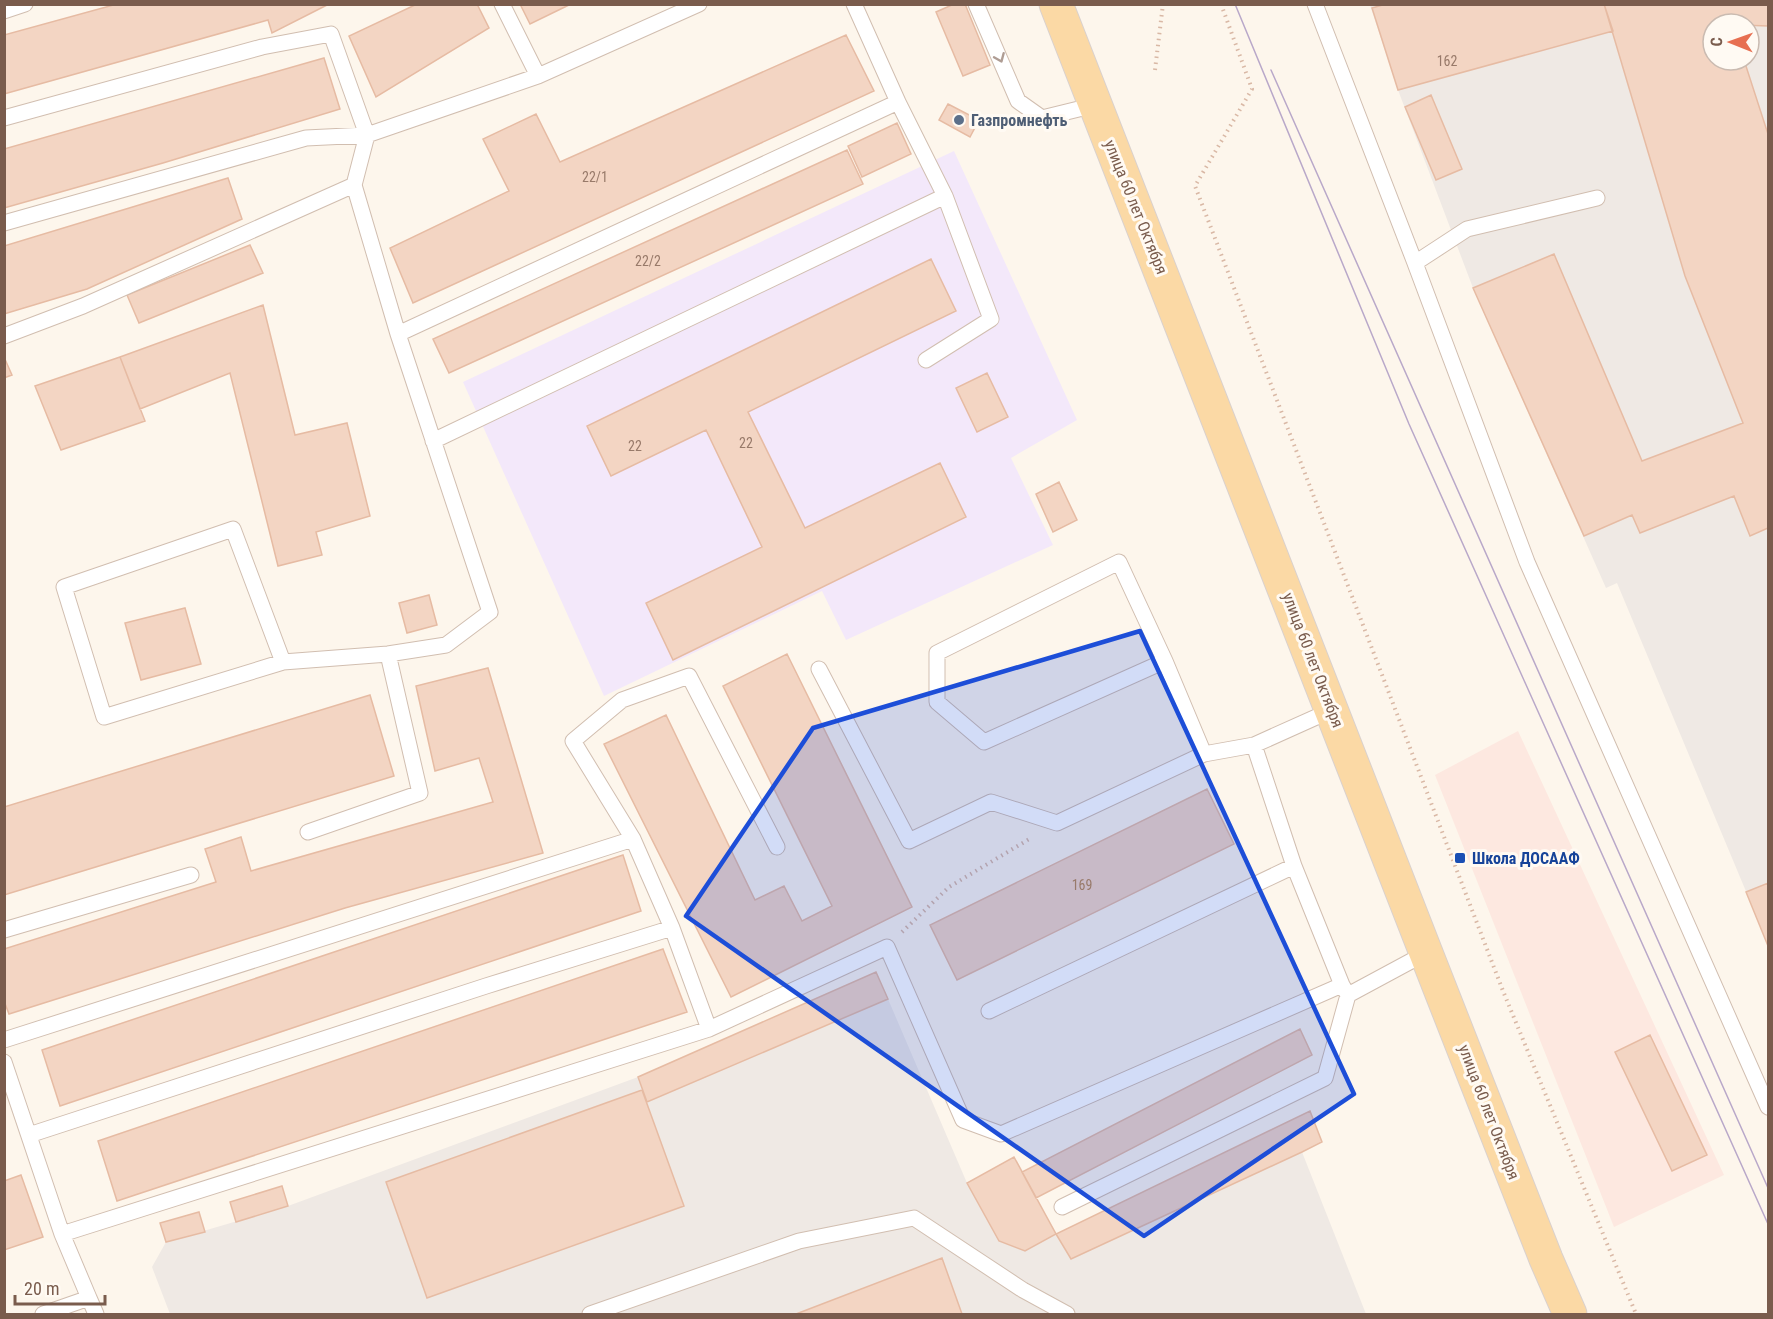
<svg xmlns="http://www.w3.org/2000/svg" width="1773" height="1319" font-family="'Roboto Condensed',sans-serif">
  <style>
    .commercial { fill: #fde8e0 }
    .industrial { fill: #efe9e4; fill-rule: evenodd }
    .education { fill: #f3e8fa }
    .building { fill: #f3d5c3; stroke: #e6bba3; stroke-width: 1.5 }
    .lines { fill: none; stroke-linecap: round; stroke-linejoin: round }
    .lane-casing { stroke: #d1beb0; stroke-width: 17 }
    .primary-casing { stroke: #dad1cd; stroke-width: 35 }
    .path { stroke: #d9b8a5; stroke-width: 4; stroke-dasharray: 1.5 4.5; stroke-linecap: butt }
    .lane { stroke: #fff; stroke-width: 15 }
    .primary { stroke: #fbd9a5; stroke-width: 33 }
    .tram { stroke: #b9a8c9; stroke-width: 1.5 }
    .oneway { stroke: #af9d94 }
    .marked { fill: #1d4ed8; fill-opacity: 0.2; stroke: #1d4ed8; stroke-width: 4.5; stroke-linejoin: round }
    .service-dot { fill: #5c6f8a; stroke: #fffaf3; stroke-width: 2 }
    .transit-dot { fill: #1a4fb4; stroke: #fffaf3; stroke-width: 2 }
    .labels { text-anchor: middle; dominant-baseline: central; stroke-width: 6; stroke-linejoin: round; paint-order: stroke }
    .number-label { font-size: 14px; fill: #987a6a }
    .service-label { font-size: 16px; font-weight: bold; fill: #4e5e75; stroke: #fffaf3; text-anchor: start }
    .street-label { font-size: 16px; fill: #7a5c4d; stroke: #fffaf3 }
    .transit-label { font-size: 16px; font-weight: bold; fill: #164399; stroke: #fffaf3; text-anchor: start }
  </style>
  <rect width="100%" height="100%" fill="#fdf6ec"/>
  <path class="commercial" d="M1518 731 1724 1175 1614 1227 1435 775Z"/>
  <path class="industrial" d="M1370 5H1768V944L1617 583 1606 588 1473 288 1398 90ZM1713 24H1749V60H1713Z
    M888 999 967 1183 999 1241 1025 1251 1056 1234 1071 1259 1302 1152 1366 1314H170L152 1267 166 1242 288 1206 638 1077 647 1102Z"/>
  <path class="education" d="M954 151 1077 420 1011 458 1053 545 846 640 822 591 604 696 463 382Z"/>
  <path class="building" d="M117 4H329L272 33 268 20 4 94V35Z
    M417 4H477L489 28 376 97 349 36Z
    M520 4H571L530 24Z
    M954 4H965L990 65 963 76 936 12Z
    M1386 4H1604L1613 31 1398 90 1372 8Z
    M1604 4H1768V26L1713 24V60H1744L1768 134V528L1750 536 1734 496 1640 533 1632 515 1584 536 1473 288 1554 254 1642 461 1743 423 1685 276Z
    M846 35 874 91 413 303 390 248 509 191 483 139 536 114 560 162Z
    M324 58 340 109 163 163 4 208V149Z
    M1431 95 1462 169 1436 180 1405 107Z
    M948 104 979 120 970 137 939 120Z
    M897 123 911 154 862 177 848 146Z
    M847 150 863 184 449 373 433 339Z
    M228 178 242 219 87 289 4 314V246Z
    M250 245 263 273 139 323 127 295Z
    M931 259 956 311 748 412 805 528 940 463 966 517 673 660 646 603 762 547 706 430 611 476 587 426Z
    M263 305 295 435 347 423 370 516 316 532 322 555 278 566 230 373 140 409 120 357Z
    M4 357 12 375 4 378Z
    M120 357 145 421 61 450 35 386Z
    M987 373 1008 417 977 432 956 388Z
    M1059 482 1077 520 1053 532 1036 494Z
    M429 595 437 625 407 633 399 603Z
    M185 608 201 664 141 680 125 623Z
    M787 654 912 907 731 997 604 744 666 715 755 900 784 886 802 921 832 906 723 686Z
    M488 668 543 853 345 908 9 1014 4 1001V949L216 882 205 849 241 837 251 871 493 802 479 758 435 771 416 686Z
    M370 695 394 776 4 895V807Z
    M1207 789 1234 844 957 980 930 925Z
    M623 855 641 911 60 1106 42 1050Z
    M1768 883V946L1746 892Z
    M663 949 687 1012 117 1201 98 1141Z
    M876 972 888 999 647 1102 638 1077Z
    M1300 1029 1312 1055 1036 1198 1022 1172Z
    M1650 1035 1707 1155 1672 1171 1615 1052Z
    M642 1090 684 1206 427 1298 386 1182Z
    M1310 1111 1322 1142 1302 1152 1071 1259 1056 1234Z
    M1014 1157 1056 1234 1025 1251 999 1241 967 1183Z
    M21 1175 43 1237 4 1250V1181Z
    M282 1186 288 1206 236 1222 230 1202Z
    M199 1212 205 1232 166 1242 160 1223Z
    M942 1258 962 1314H796Z"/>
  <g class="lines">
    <g class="lane-casing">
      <path id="lane" d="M502 4 538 76
        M976 4 1018 101 1042 118 1095 105
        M1315 4 1415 263 1467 229 1597 198
        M4 11 25 4
        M898 102 945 196 991 319 926 360
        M4 118 262 47 331 34 367 135 306 138 4 223
        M1415 263 1527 562 1768 1107
        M398 334 898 102 854 4
        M4 336 83 306 354 185
        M433 441 945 196
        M1165 661 984 742 937 702V653L1119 562 1165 661 1204 754
        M283 662 233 529 64 587 104 717 283 662 388 654 446 645 490 612 398 334 354 185 367 135 538 76 699 4
        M819 669 909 841 991 802 1057 823 1204 754 1254 745 1332 710
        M308 832 420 793 388 654
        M777 847 689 676 622 700 573 741 633 839 672 928 709 1029 887 947 963 1120 1001 1134 1342 985 1348 995 1426 953
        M1294 866 1342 985
        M4 930 191 875
        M989 1011 1294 866 1254 745
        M4 1040 633 839
        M4 1062 62 1234 89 1298 43 1314
        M29 1135 486 986 672 928
        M1062 1207 1325 1078 1348 995
        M62 1234 709 1029
        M89 1298 96 1314
        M590 1314 799 1241 914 1218 1023 1290 1067 1314"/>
    </g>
    <g class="primary-casing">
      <path id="primary" d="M1056 4 1426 953 1546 1259 1570 1314"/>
    </g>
    <path class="path" d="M1221 4 1252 89 1195 186 1503 991 1636 1314
      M1155 70 1163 4
      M902 932 949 887 1031 838"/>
    <use href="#lane" class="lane"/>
    <use href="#primary" class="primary"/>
    <path class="tram" d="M1235 4 1409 424 1768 1224
      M1271 70 1768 1188"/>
  </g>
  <defs><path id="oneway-chevron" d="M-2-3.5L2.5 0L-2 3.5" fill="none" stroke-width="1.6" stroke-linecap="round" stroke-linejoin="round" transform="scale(1.5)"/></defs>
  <use class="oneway" href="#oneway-chevron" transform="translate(1000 58) rotate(67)"/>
  <path class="marked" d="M1140 631 1354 1094 1144 1236 686 916 813 728Z"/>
  <circle class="service-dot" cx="959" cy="120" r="6"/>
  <rect class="transit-dot" x="1454" y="852" width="12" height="12" rx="3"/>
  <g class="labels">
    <g class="number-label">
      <text x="1447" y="61">162</text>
      <text x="595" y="177">22/1</text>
      <text x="648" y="261">22/2</text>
      <text x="746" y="443">22</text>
      <text x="635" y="446">22</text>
      <text x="1082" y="885">169</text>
    </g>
    <g class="service-label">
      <text x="971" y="120">Газпромнефть</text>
    </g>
    <g class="street-label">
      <text transform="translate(1136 207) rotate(68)">улица 60 лет Октября</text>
      <text transform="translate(1313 660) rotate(69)">улица 60 лет Октября</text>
      <text transform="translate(1489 1112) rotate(69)">улица 60 лет Октября</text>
    </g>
    <g class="transit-label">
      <text x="1472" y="858">Школа ДОСААФ</text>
    </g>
  </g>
  <rect width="1773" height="1319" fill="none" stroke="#7a5c4d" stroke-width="12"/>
  <g transform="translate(1731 42) rotate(271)"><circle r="28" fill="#fffaf3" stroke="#cabbb1" stroke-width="1.5"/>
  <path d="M0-4.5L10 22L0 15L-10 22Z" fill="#e76f51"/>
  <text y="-9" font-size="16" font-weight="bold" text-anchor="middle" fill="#7a5c4d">С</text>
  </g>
  <path d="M15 1295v9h90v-9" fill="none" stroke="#7a5c4d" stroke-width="3"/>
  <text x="24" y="1295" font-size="18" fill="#7a5c4d" stroke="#fffaf3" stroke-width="4.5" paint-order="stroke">20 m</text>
</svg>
